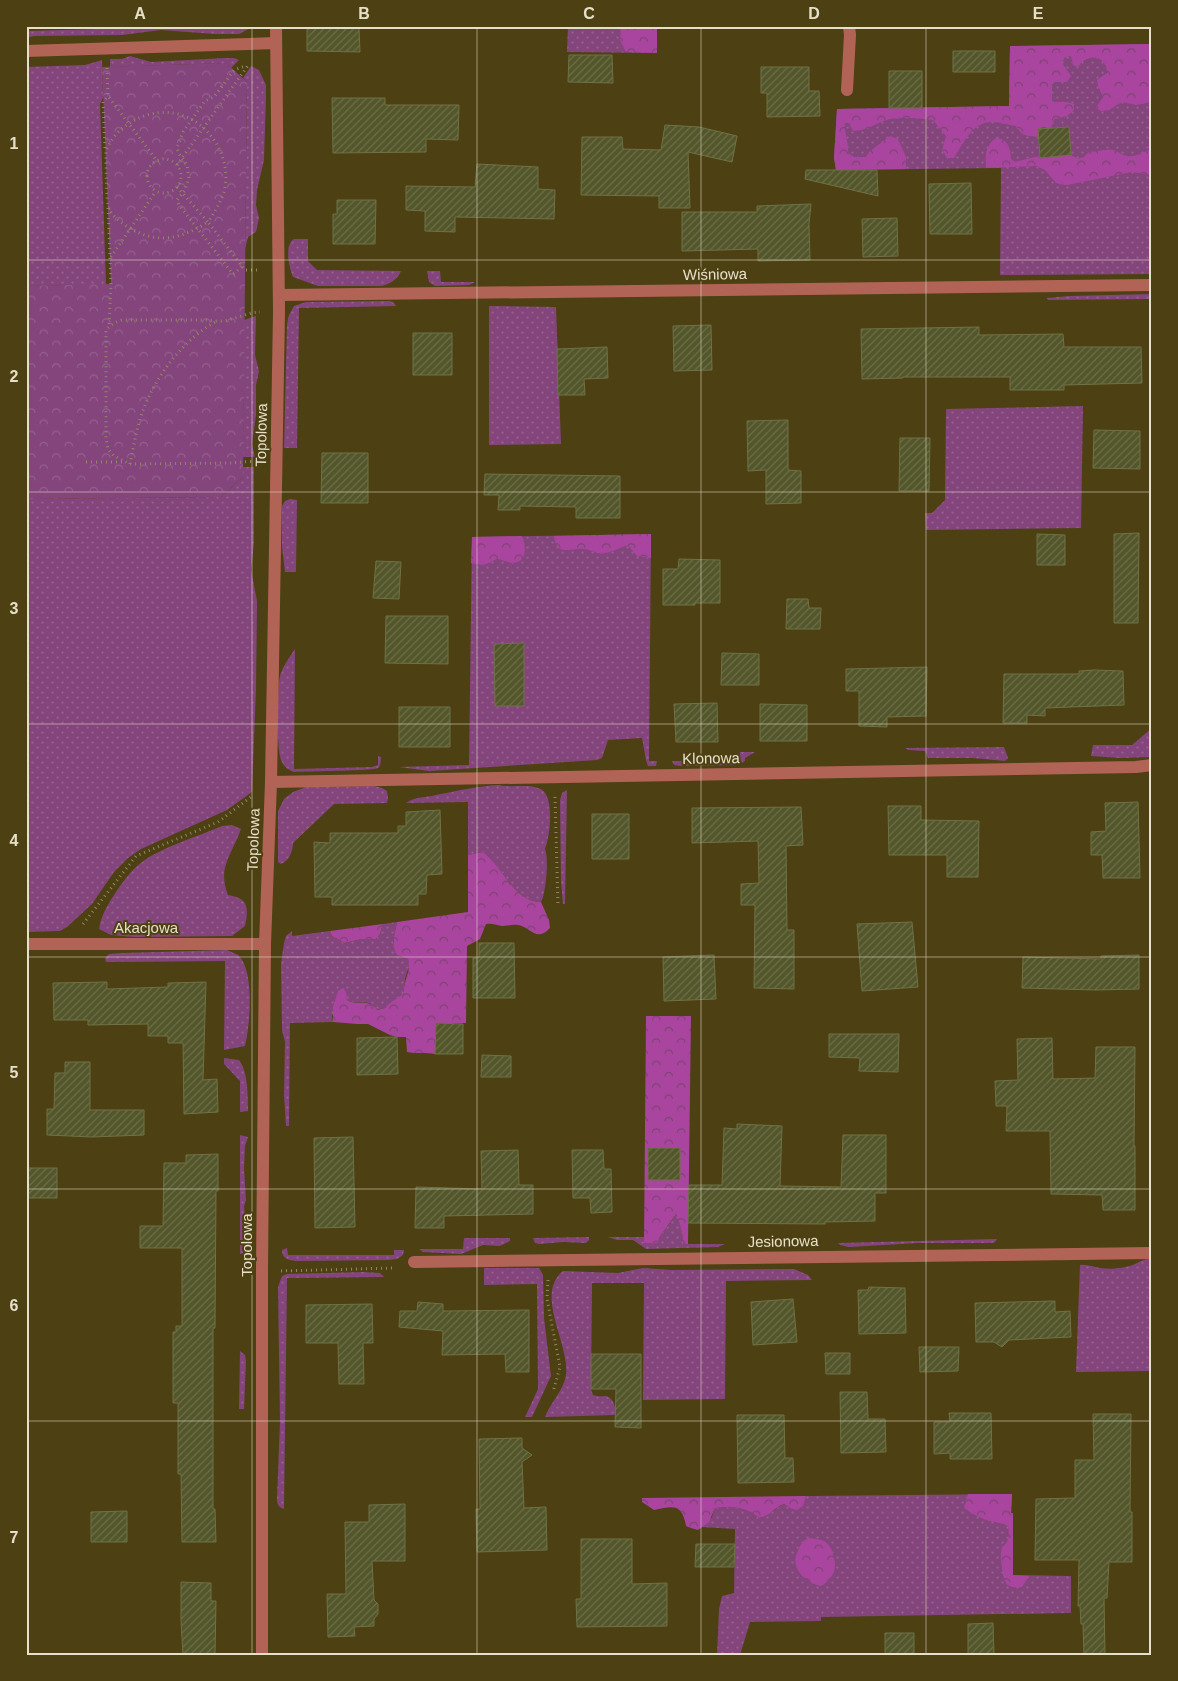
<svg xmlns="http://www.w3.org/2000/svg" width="1178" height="1681" font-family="Helvetica,sans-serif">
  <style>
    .grass { fill: url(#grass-dots) }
    .forest { fill: url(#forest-crowns) }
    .park { fill: url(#park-crowns) }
    .building { fill: url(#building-hatch); stroke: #6f7246 }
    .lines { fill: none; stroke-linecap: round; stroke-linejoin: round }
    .path { stroke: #928764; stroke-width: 3; stroke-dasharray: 1 4; stroke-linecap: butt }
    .minor { stroke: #b16455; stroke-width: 12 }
    .grid { fill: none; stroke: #e7e0c9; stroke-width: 1; stroke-opacity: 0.55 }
    .labels { text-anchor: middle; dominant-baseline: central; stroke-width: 4; stroke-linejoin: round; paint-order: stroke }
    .street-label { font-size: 15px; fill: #e7e0c9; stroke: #4d4013 }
    .neatline { fill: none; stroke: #e7e0c9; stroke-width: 2 }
    .grid-label { font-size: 16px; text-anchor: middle; font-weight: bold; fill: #e7e0c9 }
  </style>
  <defs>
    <pattern id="grass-dots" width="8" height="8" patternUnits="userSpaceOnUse" patternTransform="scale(1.25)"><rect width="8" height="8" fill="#84457c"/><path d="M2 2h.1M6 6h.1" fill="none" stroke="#95608d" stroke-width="1.8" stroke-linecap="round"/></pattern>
    <pattern id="forest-crowns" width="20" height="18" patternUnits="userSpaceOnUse" patternTransform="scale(1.25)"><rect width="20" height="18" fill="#a9459e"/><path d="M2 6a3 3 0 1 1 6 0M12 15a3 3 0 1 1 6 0" fill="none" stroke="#7c4472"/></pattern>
    <pattern id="park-crowns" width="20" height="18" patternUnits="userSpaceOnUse" patternTransform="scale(1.25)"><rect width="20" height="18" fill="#84457c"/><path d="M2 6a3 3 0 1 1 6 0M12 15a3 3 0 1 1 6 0" fill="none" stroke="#95608d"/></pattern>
    <pattern id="building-hatch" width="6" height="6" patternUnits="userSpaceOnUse" patternTransform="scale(1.25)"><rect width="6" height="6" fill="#53562a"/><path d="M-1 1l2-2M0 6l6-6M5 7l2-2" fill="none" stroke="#6c6e48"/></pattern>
  </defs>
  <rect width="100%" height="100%" fill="#4d4013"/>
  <path class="grass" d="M204 26H254L239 34H215L161 30 122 35 34 36 26 38V31Z
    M568 26H657V53L567 52Z
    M1152 44V274L1000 275 1001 168 836 170 834 158 837 109 1009 106 1010 46Z
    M130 56 151 62 225 58H234L239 60 231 68 226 63 110 67V59H122Z
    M102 60 103 98 100 104 106 285 26 286V67L85 65Z
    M251 66 259 70 266 85V97L264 160 257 190 256 205 259 218 256 232 248 237 245 249 247 82 243 78Z
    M294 239H308V261L317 270 401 271C398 279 390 284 382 286H318L293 277C289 267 284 245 294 239Z
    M427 271H440L441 282H475L469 285 435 286 429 282Z
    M1152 294V299L1048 300 1047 298 1070 296Z
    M390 301 394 303 396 306 299 308 297 448H284L287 324 289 315 294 306 306 302Z
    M489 306 556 307 561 444 489 445Z
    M256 316 255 355 259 371 256 385V415L252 444 255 457H243L244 320Z
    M1083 406 1081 528 926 530 925 513H932L945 500 946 409Z
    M243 467H254V543L251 570 257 601 256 689 252 792 227 810 141 849 128 858 114 872 92 904 67 927 60 931 26 932V499L221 497 243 477Z
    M290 499 297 500 296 572H285L282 547V506L285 501Z
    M651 534 649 761H657L656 766H648L646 760 642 738 608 740 602 758 597 760 429 771 399 767 469 765 472 537Z
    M295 649 294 769 372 767 378 765V756L381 757C381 761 381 765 378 768 373 771 306 771 294 772 289 770 284 767 282 762 276 752 277 689 280 676 283 666 289 658 295 649Z
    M1152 728V757L1120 758 1091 756 1093 745H1132Z
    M1004 747 1008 758 1005 761 973 758H928L925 751 908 750 905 748Z
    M740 752H755L745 758V761L738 765 680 766 674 765 672 761H739Z
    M499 785C511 788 526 784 538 788 556 792 550 836 545 849 549 858 546 894 541 902 513 902 504 867 483 852L468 855V802L406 803C416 796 425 798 436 795 457 791 477 786 499 785Z
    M374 786 382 788 387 791 388 798 387 803 334 804 293 843C293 851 289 861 281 864L278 862V811L284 799 293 792 306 787Z
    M567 790 565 904H563L561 882 560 800 562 793Z
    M232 825 241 829C232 855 217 867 228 895 248 898 249 907 245 926L232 936 134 937 111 935 99 929C101 916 107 906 114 895 122 883 130 871 142 862 160 848 199 836 222 826Z
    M397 922 393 942 397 955 408 959 410 965C406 973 403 984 405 993 398 999 391 1001 385 1008L376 1010C367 996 358 1007 347 1000L345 992 332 1016 333 1022 290 1023 289 1126H286L284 1095 285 1042 282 1030 281 964 284 943 286 936 292 931V936L330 931 332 936 344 943 362 939H376L380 934 383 924Z
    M227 950C230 952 235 953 238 955 255 970 250 1026 245 1046L224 1050 225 961 106 962 105 958 109 954 122 953Z
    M224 1058 239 1060C248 1071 248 1097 248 1111L240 1112V1081L224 1064Z
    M240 1135 248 1137 245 1146 244 1168 246 1200 244 1206 246 1227 244 1250 243 1253 240 1254Z
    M677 1213C679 1219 683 1236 684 1244H725L718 1247 646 1249 633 1240H617L608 1237H644V1243L659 1238Z
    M589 1237V1240L586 1243 563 1242 539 1244 535 1243 533 1238Z
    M464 1238H510V1241L500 1246 483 1245 461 1254 423 1252 419 1249H463Z
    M997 1239 995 1242 992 1243H918L849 1247 840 1245 838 1243Z
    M287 1248 288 1255H394V1250H404L403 1255 397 1259 388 1260 296 1261C289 1260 282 1259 282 1250Z
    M1152 1258V1371L1076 1372 1080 1265C1087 1264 1093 1267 1100 1268 1108 1269 1117 1269 1125 1267 1135 1266 1141 1259 1152 1258Z
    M484 1268H539L543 1275 544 1318 551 1376 532 1417H525L538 1389 537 1284 484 1285Z
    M643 1268 671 1270 794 1269 808 1275 812 1280 726 1281 725 1399 643 1400 644 1283H592L591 1389 593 1395C598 1397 601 1396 606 1396 614 1398 616 1409 616 1415L545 1417C550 1403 564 1390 566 1375 570 1344 534 1294 563 1271L618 1273Z
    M364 1272 380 1273 384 1277 287 1278 284 1509C278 1507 277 1504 277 1499L280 1421 278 1287 282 1276 287 1274Z
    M240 1351 245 1355 246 1361 244 1409H239Z
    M1012 1494 1011 1513H1013V1575L1071 1576V1613L821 1617V1621L750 1622 740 1655H717L719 1609 722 1596 734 1593 735 1529 701 1527 712 1517 715 1508C731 1506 747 1507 759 1518 769 1517 775 1507 784 1504L790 1508 803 1501 806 1496H809Z"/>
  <path class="forest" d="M621 26H657V53L626 52 620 40Z
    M1152 44V101L1146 103 1136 105 1122 102 1109 110 1101 111 1096 108 1103 97 1098 86 1097 80 1107 73C1108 62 1097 54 1087 59 1083 60 1080 64 1078 67L1073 65 1071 56 1065 57 1062 63 1071 76 1067 82H1052V102H1067L1074 104V110L1067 116 1054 119 1051 128 1038 129 1039 137C1027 135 1023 138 1016 126 1008 125 1000 122 993 122 972 121 963 144 954 158H947L942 150 946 136 933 120C921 118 901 117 890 119 875 123 870 130 853 131L849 123H845C844 133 849 143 848 153L854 157H866L869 152 890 136 898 139 906 157V169L836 170 834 158 837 109 1009 106 1010 46Z
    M996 138C1008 139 1010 147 1011 159L1015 162 1035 157 1040 158 1071 155 1078 159 1084 157 1089 152C1097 152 1105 149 1113 150 1118 151 1120 154 1124 155 1133 159 1144 152 1152 149V175L1132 172 1067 185 1057 184 1045 170 1037 166 986 168C985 156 985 146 996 138Z
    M651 534V558L637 556 628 545C620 547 613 552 605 553 597 555 593 550 585 549 571 547 557 558 554 536Z
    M522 536C526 546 528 562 513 563 508 563 502 559 497 559 483 565 487 566 471 563L472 537Z
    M483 852C504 867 513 902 541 902L549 920 550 928C536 943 531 927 518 925 513 924 507 926 502 926 496 925 492 923 486 924L480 939 467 946 466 1023H436L435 1054C426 1052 416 1054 407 1052L406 1037H397L390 1035 368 1024H357L333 1022V1007L338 991 343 988 346 992 347 1000C358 1007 367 997 377 1010L385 1008C390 1001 398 999 404 993 403 981 412 970 408 959L397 955C390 944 395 934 397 922L468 912V855Z
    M383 924 380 934 376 939H362L344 943 332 936 330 931Z
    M646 1016H691L688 1244H684C683 1237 679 1218 676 1214L659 1238 658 1243H644Z
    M968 1494H1012L1011 1513H1013V1575L1029 1576 1022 1587C1005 1589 1004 1582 1002 1568 1001 1560 1000 1555 1002 1547 1010 1543 1009 1534 1008 1526 1003 1523 999 1523 993 1522 985 1520 967 1512 964 1507Z
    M806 1496 803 1506 797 1510 790 1508 784 1504C774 1507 770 1517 759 1518 747 1507 731 1506 715 1508L709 1522 698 1530 691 1528 686 1526C682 1503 673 1506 654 1510L642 1502V1498Z
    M808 1538C814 1539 819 1539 824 1541 829 1544 832 1549 833 1555 838 1568 833 1579 821 1586 805 1582 789 1568 798 1551 800 1545 803 1541 808 1538Z"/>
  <path class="park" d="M226 63 247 82 243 477 221 497 26 499V286L111 284 102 67Z"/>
  <path class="building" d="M307 26H349V28H359L360 52 307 51Z
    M953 51H995V72H953Z
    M569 55H612L613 83 568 82Z
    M761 67H809V91H819L820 116 767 117V93H761Z
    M889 71H922V108H889Z
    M332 98H385V105H459L458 140 426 139V152L333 153Z
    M665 125 699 127 737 136 732 162 688 152 690 208H659V196L581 195 582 137H622L623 149 661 150Z
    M1069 127 1071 155 1040 158 1038 129Z
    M477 164 538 167V189L555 190 554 219 455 217V232L425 231V211L406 210V186L475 187Z
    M806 170H877L878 196 805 179Z
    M971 183 972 234H930L929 184Z
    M337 200H376L375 244H333V214H337Z
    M811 204 809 224 810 260 758 261V249L682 251V212H757V206Z
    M897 218 898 256 863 257 862 219Z
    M711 325 712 370 674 371 673 326Z
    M979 327V335L1063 334 1064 347H1141L1142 383 1064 385V390H1010V377H903V378L862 379 861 329Z
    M413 333H452V375H413Z
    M607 347 608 378 584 379 585 395H558L557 349Z
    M788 420V470L801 471V503L766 504V470L748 471 747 421Z
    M1094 430 1140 431V469L1093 468Z
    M900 438H930L929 491H899Z
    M322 453H368V503H321Z
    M485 474 620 476V518H576V507L520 506V510H498L499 495H484Z
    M1139 533 1138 623H1114V534Z
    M1037 534 1065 535V565H1037Z
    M679 559 720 560V603H695V605H663V569H678Z
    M376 561 401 562 399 599 373 598Z
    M787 599H808L809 608H821L820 629H786Z
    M386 616H448V664L385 663Z
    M524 643V706H495L494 644Z
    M722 653 759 654V685H721Z
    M927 667 926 716 887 717V727L859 726V691H846V669Z
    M1094 670 1123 671 1124 705 1045 708V716L1027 715V723H1003L1004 674H1079V671Z
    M717 703 718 742H676L674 704Z
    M760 704 807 705V741H760Z
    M399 707H450V747H399Z
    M1138 802 1140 878H1103L1102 855H1091V832L1106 831 1105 803Z
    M888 806H921V820L979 821 978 877H947V855H889Z
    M801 807 803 845 786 846 787 930H794V989L754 988 755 905H741V884L759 883 758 841 692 843V808Z
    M440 810 442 874 427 875 426 894H418V905H332V897H315L314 842 330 843V833H398V826H406V812Z
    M592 814H629V859H592Z
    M912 922 918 987 862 991 857 924Z
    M479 943H514L515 998H473V958H479Z
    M714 955 716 999 664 1001 663 957Z
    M1139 955V989L1096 990 1022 988 1023 957 1101 959V956Z
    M107 982V989L168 987V983L206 982 203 1080 217 1079 218 1112 184 1114 183 1043H168V1036H148V1024L88 1025V1020H54L53 983Z
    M436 1023 463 1024V1054H435Z
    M829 1034H899L898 1072 859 1071 860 1058 829 1057Z
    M397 1037 398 1074 357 1075V1038Z
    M1052 1038 1053 1079 1095 1078 1096 1047H1135L1134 1146H1135V1210H1103L1102 1195 1051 1194 1050 1131H1006L1007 1106H996L995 1081 1018 1080 1017 1039Z
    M482 1055 511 1056V1077H481Z
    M65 1062H90V1110H144V1135L92 1137 47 1135V1109H54L55 1073H65Z
    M737 1124 782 1126 780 1186 841 1187 843 1135H886V1193H875V1221L825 1222V1224L688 1223 689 1185H722L724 1128 737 1129Z
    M353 1137 355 1227 315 1228 314 1138Z
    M648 1148H680V1180H648Z
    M518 1150 519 1185H533V1214L444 1216V1228H415L416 1187 482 1189 481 1151Z
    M572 1150H603L604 1169H611L612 1212 591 1213 590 1198H573Z
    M218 1154V1191H216L215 1328H213V1509H215L216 1542H182L181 1474H178V1403H173V1332H176V1326H182V1248H140V1226H163L164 1163H186V1155Z
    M26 1168H57V1198H26Z
    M869 1287 905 1288 906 1333 859 1334 858 1290H868Z
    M793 1299 797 1342 753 1345 751 1302Z
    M1055 1301V1312L1070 1311 1071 1337 1009 1340 1002 1347 994 1342H976L975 1303Z
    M418 1302 443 1304V1311L529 1310V1372H506L505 1354 442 1355 443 1331 399 1327 400 1311H417Z
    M372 1304 373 1343H363L364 1384H339L338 1343H306V1305Z
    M919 1347H959L958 1371 920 1372Z
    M825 1353H850V1374H826Z
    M591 1354H641V1428L615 1427 616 1389H591Z
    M840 1392H867L868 1419H885L886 1452 841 1453Z
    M949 1413H991L992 1459H950V1453L934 1454V1422H950Z
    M1093 1414H1131L1130 1512H1132V1562H1109L1107 1598H1104L1105 1655H1084L1083 1624H1081L1080 1606H1078L1079 1560H1035L1036 1499 1075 1498V1460H1094Z
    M737 1415H784L785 1458H793L794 1482 738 1483Z
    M522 1438V1448L532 1455 522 1462 524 1508 546 1507 547 1550 477 1552 476 1509H480L479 1439Z
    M405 1504V1561H372L374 1600 378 1604V1614L374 1619V1626L354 1627 355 1636 328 1637 327 1594H346L345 1522H369V1505Z
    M127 1511V1542H91V1512Z
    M581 1539H632V1584L667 1583V1626L577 1627 576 1599H581Z
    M696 1544H735L734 1567H695Z
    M181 1582 211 1583V1601H216L215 1655H183L181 1620Z
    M993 1623 994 1655H968V1624Z
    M885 1633H914V1655H885Z"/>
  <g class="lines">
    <path class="path" d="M107 68 108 96 157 161
      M105 148 103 102 108 96
      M147 176a17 17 0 1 1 34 0a17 17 0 1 1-34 0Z
      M177 165 249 64
      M177 187 208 222C214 213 219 205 223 195 234 162 212 123 178 114 150 107 116 124 106 151 106 162 106 201 109 209 112 216 122 223 128 227 157 245 181 239 208 222L245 270H258
      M108 208 111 284 109 326
      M111 257 156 191
      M242 267 233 274 179 205 177 200 185 190 189 178 187 165 179 154 177 148 183 132 205 101 214 97 234 70 245 66
      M256 461 230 463 130 464 114 456 108 449 106 438V331C110 325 115 322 122 320H206C214 321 223 322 231 319 241 317 250 312 260 312
      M86 462H122
      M130 464C134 445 137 425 144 408 157 374 185 338 217 321
      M555 797 558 905
      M83 924 136 856 218 822 251 797
      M281 1271 394 1268
      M548 1280 547 1299 560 1367 553 1392"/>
    <path class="minor" d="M26 51 276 43
      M847 90 850 35 849 26
      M279 295 1152 285
      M271 782 1136 767 1152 765
      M26 944H265
      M414 1262 1152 1253
      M262 1655V1271L265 944 271 782 279 312 276 26"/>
  </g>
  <path class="grid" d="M252 26V1655M477 26V1655M701 26V1655M926 26V1655M26 260H1152M26 492H1152M26 724H1152M26 957H1152M26 1189H1152M26 1421H1152"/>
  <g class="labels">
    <g class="street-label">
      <text transform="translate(715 274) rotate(-1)">Wiśniowa</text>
      <text transform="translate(261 435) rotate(-89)">Topolowa</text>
      <text transform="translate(711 758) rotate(-1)">Klonowa</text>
      <text transform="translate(253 840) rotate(-88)">Topolowa</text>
      <text x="146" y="927">Akacjowa</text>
      <text transform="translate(783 1241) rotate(-1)">Jesionowa</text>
      <text transform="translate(246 1245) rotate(-90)">Topolowa</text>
    </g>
  </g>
  <rect width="1178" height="1681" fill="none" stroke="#4d4013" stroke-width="55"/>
  <rect x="28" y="28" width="1122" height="1626" class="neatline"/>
  <g class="grid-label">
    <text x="140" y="19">A</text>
    <text x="364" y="19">B</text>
    <text x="589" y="19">C</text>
    <text x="814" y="19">D</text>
    <text x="1038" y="19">E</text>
    <text x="14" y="149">1</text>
    <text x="14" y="382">2</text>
    <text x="14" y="614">3</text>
    <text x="14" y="846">4</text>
    <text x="14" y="1078">5</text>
    <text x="14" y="1311">6</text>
    <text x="14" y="1543">7</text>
  </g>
</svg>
